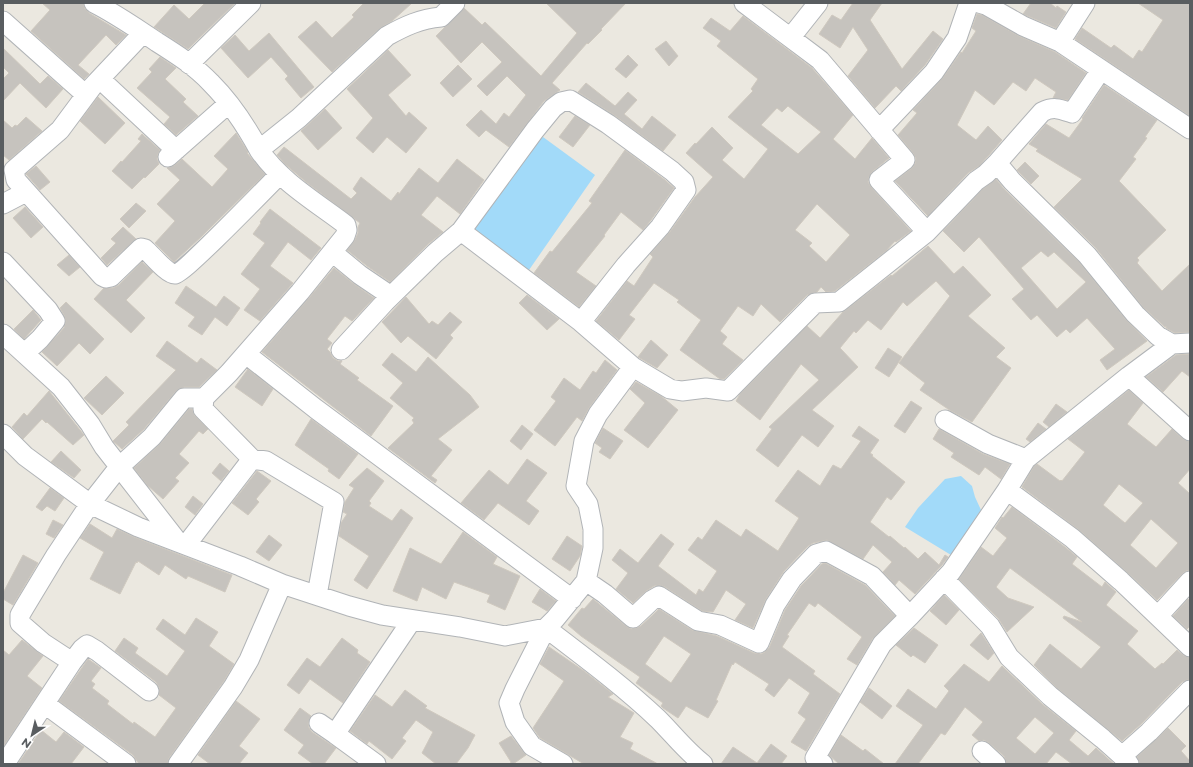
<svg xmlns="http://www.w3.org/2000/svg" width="1193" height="767" font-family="Montserrat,sans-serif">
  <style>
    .water { fill: #a2daf9 }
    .building { fill: #c6c3be; stroke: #cfc9bf; fill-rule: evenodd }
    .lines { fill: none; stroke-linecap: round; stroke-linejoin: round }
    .minor-casing { stroke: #b1b4b7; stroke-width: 21 }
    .minor { stroke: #fff; stroke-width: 19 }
  </style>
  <rect width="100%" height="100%" fill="#ebe8e0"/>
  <path class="water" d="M543 137 595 175 529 270 521 274 478 241 472 220 531 146Z
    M961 476 972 486 975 497 981 510 977 524 951 555 905 527 918 508 945 479Z"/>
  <path class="building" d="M42 3H83L85 9 89 13 126 35 116 45 106 35 78 65 89 74 84 79 31 31 50 10Z
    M205 3H235L188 49 154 27 174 5 189 19Z
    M364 3H412L392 21 380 28 332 72 298 37 316 21 332 38 354 17 352 15Z
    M546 3H626L601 29 602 30 588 44 587 43 552 83 560 90 544 101 509 147 486 130 479 137 466 125 481 110 496 124 504 113 509 117 526 95 507 76 487 96 477 86 502 62 482 42 461 63 436 36 464 8 482 25 485 22 541 76 577 33Z
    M853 3H882L870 20 902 69 933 31 943 39 925 65 901 91 896 86 875 108 848 76 868 50 853 27 840 48 819 34 832 15 841 20Z
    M1031 3H1050L1056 8 1057 6 1066 12 1056 28 1023 14Z
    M1138 3H1190V116L1075 39 1082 28 1111 48 1114 45 1133 59 1139 50 1142 52 1163 20Z
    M977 14 982 15 1019 36 1055 52 1086 73 1068 100 1053 98 1056 92 1035 78 1026 91 1013 82 994 105 975 90 957 125 976 140 988 126 1002 140 989 155 979 166 968 173 928 216 895 181 912 168 915 164 916 159 913 153 898 135 917 113 913 110 942 79 961 52 962 53 976 31 972 28Z
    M743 16 812 68 853 115 833 139 855 159 872 138 889 158 872 172 869 177 868 182 871 187 911 231 896 242 895 241 886 251 835 291 826 292 821 287 817 292 807 295 780 322 761 304 753 316 738 306 720 331 727 337 722 344 743 360 724 379H720L680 350 701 320 677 302 679 300 654 283 629 315 635 319 619 340 596 321 627 281 634 286 653 257 650 254 669 233 695 197 713 177 686 153 695 143 696 144 712 127 733 148 722 160 744 179 768 149 728 117 753 91 751 89 758 79 717 46 721 41 703 28 711 18 730 31ZM788 106 821 132 798 154 761 125 777 108 782 112ZM817 204 850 235 826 262 809 246 812 243 795 230Z
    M269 33 314 87 301 98 285 79 288 76 271 57 248 78 221 48 235 35 249 51Z
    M666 41 678 56 669 66 655 49Z
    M3 48 40 84 48 76 63 89 46 108 20 83 3 101V79L9 73 3 67Z
    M388 50 411 75 388 95 406 116 409 112 427 128 406 153 387 137 373 153 356 138 373 118 347 89Z
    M628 55 638 65 626 78 615 69Z
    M160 57 176 68 165 79 186 99 183 102 198 116 176 135 164 124 170 117 137 88 152 72 149 69Z
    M458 65 472 79 453 97 440 83Z
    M586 83 615 106 628 92 637 100 624 114 642 129 652 116 676 135 663 151 614 115 578 92Z
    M1104 85 1157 120 1145 137 1147 138 1133 157 1136 159 1119 181 1166 230 1137 258 1139 260 1137 263 1162 291 1190 264 1189 332 1175 333 1166 328V326L1165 327 1143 307 1095 247 1054 207 1082 179 1036 151 1038 149 1029 144 1046 124 1069 138 1083 119 1082 118Z
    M98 97 125 123 105 144 80 121Z
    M325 109 342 128 318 150 301 131Z
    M575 116 590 125 573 147 559 137Z
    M26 117 42 131 9 160 3 155V120L12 128 15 125 17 126Z
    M236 133 248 152 247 153 265 174 201 237 174 262 155 243 175 221 157 204 180 180 167 168 175 165 182 159 212 187 228 169 214 156Z
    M142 134 160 150 158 154 157 159 159 164 145 178 144 177 132 189 112 171 121 161 122 162 141 141 138 139Z
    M284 147 351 199 357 193 353 189 361 177 391 201 398 192 399 194 419 168 438 183 457 159 484 180 460 214 437 196 421 215 443 232 427 245 390 282 367 266 347 250 355 240 358 233V227L360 223 306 182 285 164 277 155Z
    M625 150 665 180 674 188 651 220 643 230 621 212 604 235 605 236 576 272 596 286 579 307 534 273 550 251 552 252 592 203 589 201Z
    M1025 162 1039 176 1031 184 1017 170Z
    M36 166 50 182 40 190 26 174Z
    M996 179 1004 189 1079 262 1127 321 1147 341 1107 370 1100 360 1115 349 1087 318 1070 333 1066 329 1057 337 1037 315 1031 320 1012 299 1024 289 979 237 964 252 943 231 983 189ZM1041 251 1048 257 1054 252 1086 282 1057 309 1021 268Z
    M136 203 146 211 129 228 120 219Z
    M25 207 43 227 31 238 13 218Z
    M270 209 321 248 311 260 288 242 270 266 293 283 260 321 244 310 260 289 241 274 265 243 253 234 261 223 260 222Z
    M123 227 136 239 107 265 101 258 116 243 111 239Z
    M928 246 954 274 963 266 991 295 968 316 1005 348 996 357 1011 368 972 422 951 411 920 390 925 383 899 363 950 296 936 281 907 306 903 302 881 330 868 320 856 333 854 331 840 348 858 367 812 410 834 426 818 447 802 435 778 467 756 450 772 429 769 427 819 380 801 364 760 420 736 401 740 394 807 326 820 338 843 312 891 275 892 276Z
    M69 255 80 267 69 276 57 265Z
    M142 262 153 272 126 300 145 318 131 333 94 299 104 288H113L119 285Z
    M334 268 354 284 374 298 352 321 345 316 327 339 332 343 327 349 330 352 333 358 338 361H342L340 364 359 378 357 380 393 406 371 436 262 352 308 299Z
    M186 286 216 307 224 296 240 308 227 326 215 317 202 335 188 326 195 317 175 303Z
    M527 295 559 319 547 330 519 303Z
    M406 297 429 324 432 321 438 325 450 312 462 322 450 335 453 338 436 359 408 336 401 343 382 322Z
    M66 302 104 339 90 354 79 343 57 366 42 352 64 328 66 321 64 315 60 308Z
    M33 310 41 320 24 339 14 329Z
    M651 340 668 355 657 368 638 357Z
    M167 341 197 363 201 358 217 370 199 387H184L176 391 144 429 122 449 113 441 129 425 126 422 176 370 156 356Z
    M888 348 902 357 889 377 875 368Z
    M392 353 416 372 428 357 470 395 479 407 438 439 452 450 431 476 437 480 435 483 388 448 414 423 412 420 414 418 390 398 403 383 382 365Z
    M1190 354V377L1182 371 1163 392 1146 377 1176 355Z
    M605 360 617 370 589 408 582 421 577 417 555 446 534 430 556 401 551 397 564 378 580 390 593 371 596 373Z
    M248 369 273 389 262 406 235 387Z
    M106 376 124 393 102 415 84 398Z
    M636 382 661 396 678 410 648 448 624 430 645 403 630 389Z
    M1129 390 1143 403 1127 424 1156 447 1172 429 1183 439 1190 442V469L1178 483 1190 494V570L1186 571 1182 574 1157 600 1128 573 1079 530 1022 487 1034 466 1037 464 1060 481 1061 480 1062 481 1085 452 1068 439ZM1119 484 1143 503 1125 523 1103 505ZM1151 519 1178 543 1156 568 1130 545Z
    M49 391 84 435 73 445 47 422 46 423 42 419 23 439 12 427 24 413 27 416Z
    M911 401 922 408 905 433 894 426Z
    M1056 404 1067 412 1049 427 1043 422Z
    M189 409H192L195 416 208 429 203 434 199 431 179 454 189 463 175 478 179 481 163 499 147 485 134 468 160 444Z
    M311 419 358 454 339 479 328 471 329 469 295 445Z
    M1038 423 1046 429 1030 442 1026 439Z
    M522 425 533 434 521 450 510 441Z
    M859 426 879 440 870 453 873 455 872 456 905 482 891 500 887 497 870 522 889 537 890 536 904 548 905 547 918 559 925 552 939 565 945 555 948 557 942 565 915 594 899 580 895 585 883 572 892 562 873 545 863 559 827 540 813 543 808 546 784 571 766 599 753 628 735 620 746 604 726 590 713 612 702 611 665 587 660 585 654 586 646 591 633 603 616 589 628 573 612 560 620 549 638 563 661 534 674 544 658 566 696 595 699 589 703 592 717 571 688 550 698 537 702 540 716 520 741 537 746 529 778 551 799 518 775 501 798 470 820 486 833 465 841 469 861 441 852 436Z
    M603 428 623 441 610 459 599 452 602 448 595 443Z
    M939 429 983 454 1010 464 1001 479 985 467 979 475 951 457 954 453 933 439Z
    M61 451 81 470 74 478 51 462Z
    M527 459 547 473 526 501 539 511 529 525 498 503 484 520 461 503 489 470 508 485Z
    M220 463 229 471 221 481 212 473Z
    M367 468 384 481 369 501 371 503 369 506 392 521 401 509 413 518 367 589 354 580 369 556 339 536 341 523 347 514 343 512 345 502 354 488 349 485Z
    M257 471 271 481 256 499 259 502 248 515 232 503Z
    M50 488 64 498 55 511 47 506 42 511 36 507Z
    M193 496 203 504 195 515 185 507Z
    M1012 507 1065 547 1077 557 1072 564 1102 587 1105 582 1116 592 1106 605 1138 631 1127 644 1155 669 1162 663 1163 664 1177 650 1183 655 1190 658V679L1182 682 1141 724 1122 741 1057 688 1034 665 1050 644 1081 669 1101 647 1063 618 1064 616 1082 622 1010 568 996 587 1008 598 1034 607 1007 632 998 618 959 579 981 547 993 556 1007 538 995 528 1002 517 1003 518Z
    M53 520 63 525 54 538 46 534Z
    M90 524 112 538 117 529 134 537 232 575 225 592 188 576 186 579 165 565 159 575 138 561 137 563 136 562 120 594 90 579 104 552 80 538Z
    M463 532 497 557 493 564 520 576 505 610 487 602 490 595 454 582 446 599 422 587 417 601 393 591 410 548 441 564Z
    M269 535 282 545 269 561 256 552Z
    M567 536 582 546 580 556 570 571 552 559Z
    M23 555 38 563 13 605 3 599V593Z
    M825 563 865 585 895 616 873 638 857 665 847 659 862 637 818 603 815 607 809 603 787 635 789 636 782 647 815 671 813 674 840 694 806 751 791 742 806 719 798 713 810 693 789 678 774 697 765 690 769 684 735 662 733 665 732 664 716 700 718 701 708 718 686 706 678 718 663 708 661 706 663 703 636 683 640 677 581 636 568 625 582 608 584 609 593 599 626 626 631 629 636 628 641 626 659 609 692 630 717 636 754 653 761 654 765 652 769 648 785 610 801 586 822 564ZM664 636 691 654 671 683 645 664Z
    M540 589 556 601 547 611 532 602Z
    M944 595 959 610 946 625 930 611Z
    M1188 599 1190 601V626L1187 629 1173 616Z
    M196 618 218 632 209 646 234 664 224 681 169 758 167 764H139L133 755 59 701 88 659 101 668 91 681 95 684 92 688 109 701 107 704 133 724 134 722 155 737 176 708 159 695V687L156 682 115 651 124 638 138 648 135 653 167 676 185 651 156 629 163 619 185 635Z
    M914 628 938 645 925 663 913 655 911 657 896 645Z
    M981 633 994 653 988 660 970 645Z
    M342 638 358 650 357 653 370 662 343 703 310 679 299 694 287 685 307 658 320 667Z
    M22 640 43 656 27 676 42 688 3 747V650L9 655Z
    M549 647 584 671 613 694 608 697 634 713 620 737 633 743 630 749 658 764H584L540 738 533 728 564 681 540 664Z
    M964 664 989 682 1002 666 1042 704 1076 731 1069 740 1088 756 1096 748 1114 764H1072L1056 752 1046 764H1007L1004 756 989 743 984 740 979 741 972 735 983 722 965 707 945 735 941 733 918 764H895L923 725 896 706 908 689 936 709 949 691 944 686ZM1035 717 1054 733 1035 754 1016 738Z
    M869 688 892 706 882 719 860 702Z
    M405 690 427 706 425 708 475 735 468 748 456 764H436L422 753 433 732 416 720 402 738 406 741 392 759 369 741 367 744 350 731 375 695 392 707Z
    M236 701 260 719 239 746 248 753 239 764H210L198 755Z
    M300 708 311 716 308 723 309 728 312 732 336 748 324 764H313L298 753 304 745 284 730Z
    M1168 728 1186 746 1181 751 1190 761V764H1140L1137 757Z
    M41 730 56 742 64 732 84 747 71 764H18Z
    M841 735 863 751 865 749 884 764H839L829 755Z
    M511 736 526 755 513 764H510L511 762 499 743Z
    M771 744 787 756 781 764H721L733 747 757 763Z"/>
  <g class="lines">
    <g class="minor-casing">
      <path id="minor" d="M94 3C116 14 136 28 157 42 176 54 195 66 211 83 230 102 246 126 259 150
        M744 3 820 60 905 160 879 180 927 232
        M979 3 986 5 1023 26 1060 42
        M1085 3 1060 42 1190 129
        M3 21 86 95
        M143 33 92 87 60 130 14 170 16 180 102 276 106 278 111 277 141 248 145 249C151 254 168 275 175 274 184 273 267 187 280 174
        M791 37 818 3
        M189 64 251 3
        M100 79 176 150
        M879 130 934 72 957 38 969 3
        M168 157 228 104
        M997 163 1042 112C1054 106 1060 109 1072 113L1101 70
        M3 204 26 192
        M461 231 535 130 553 108 561 102 570 100 608 124 672 171 684 182 686 190 660 227 626 265 581 322
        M332 252 360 275 391 296
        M3 262 48 310 55 321 40 339 25 353
        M3 334 61 387 90 424 104 447 178 542
        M341 350 385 302 435 253 461 231 581 322 633 367
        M246 354 316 409 572 599
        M1129 376 1190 431
        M945 420 988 444 1026 459
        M3 434 25 456 90 504 138 527 240 566 282 584 249 660 233 687 178 764
        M252 459 266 461 334 502 317 595
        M1007 490 1026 459 1129 376 1172 344
        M186 545 252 459 203 409 204 398
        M944 579 990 626 1009 657 1050 696 1103 739 1122 756 1129 764
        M586 581 605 594 633 618 652 600 659 596 698 621 720 625 759 643 775 605 792 579 816 554 826 551 872 576 910 616 951 572 1007 490 1072 538 1121 581 1190 647
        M282 584 349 606 382 615 460 627 505 636 546 628 515 689 509 703 515 722 532 746 563 764
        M1158 616 1190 581
        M72 662 82 649 87 645 97 651 149 691
        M45 704 126 764
        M319 723 335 734
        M982 751 996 764
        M1122 756 1149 732 1190 690
        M8 759 72 662 43 643 20 623V615L24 608 56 555 90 504 119 467 152 437 184 398H204L229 373 300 292 345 236 347 230 346 225C316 202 281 182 259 150L299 118 387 36C405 26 420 19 441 17L455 3
        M376 764 335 734 412 620
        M703 764C686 751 673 734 658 719 623 686 584 657 546 628L555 619 586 581 593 548V529L588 504 576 486 584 441 598 414 633 367 670 389 682 391 706 388 728 391 815 303 839 302 927 232 976 181 986 174 997 163 1012 181 1087 255 1135 314 1158 336 1172 344 1190 343
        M823 764 815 758 882 644 910 616"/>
    </g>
    <use href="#minor" class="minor"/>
  </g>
  <rect width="1193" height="767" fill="none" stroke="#595d60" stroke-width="8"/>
  <g transform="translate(32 735) rotate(215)" stroke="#ffffff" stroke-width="3" paint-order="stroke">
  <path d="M0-3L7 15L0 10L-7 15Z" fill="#595d60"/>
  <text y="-6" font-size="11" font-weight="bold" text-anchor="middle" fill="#595d60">N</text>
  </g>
</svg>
